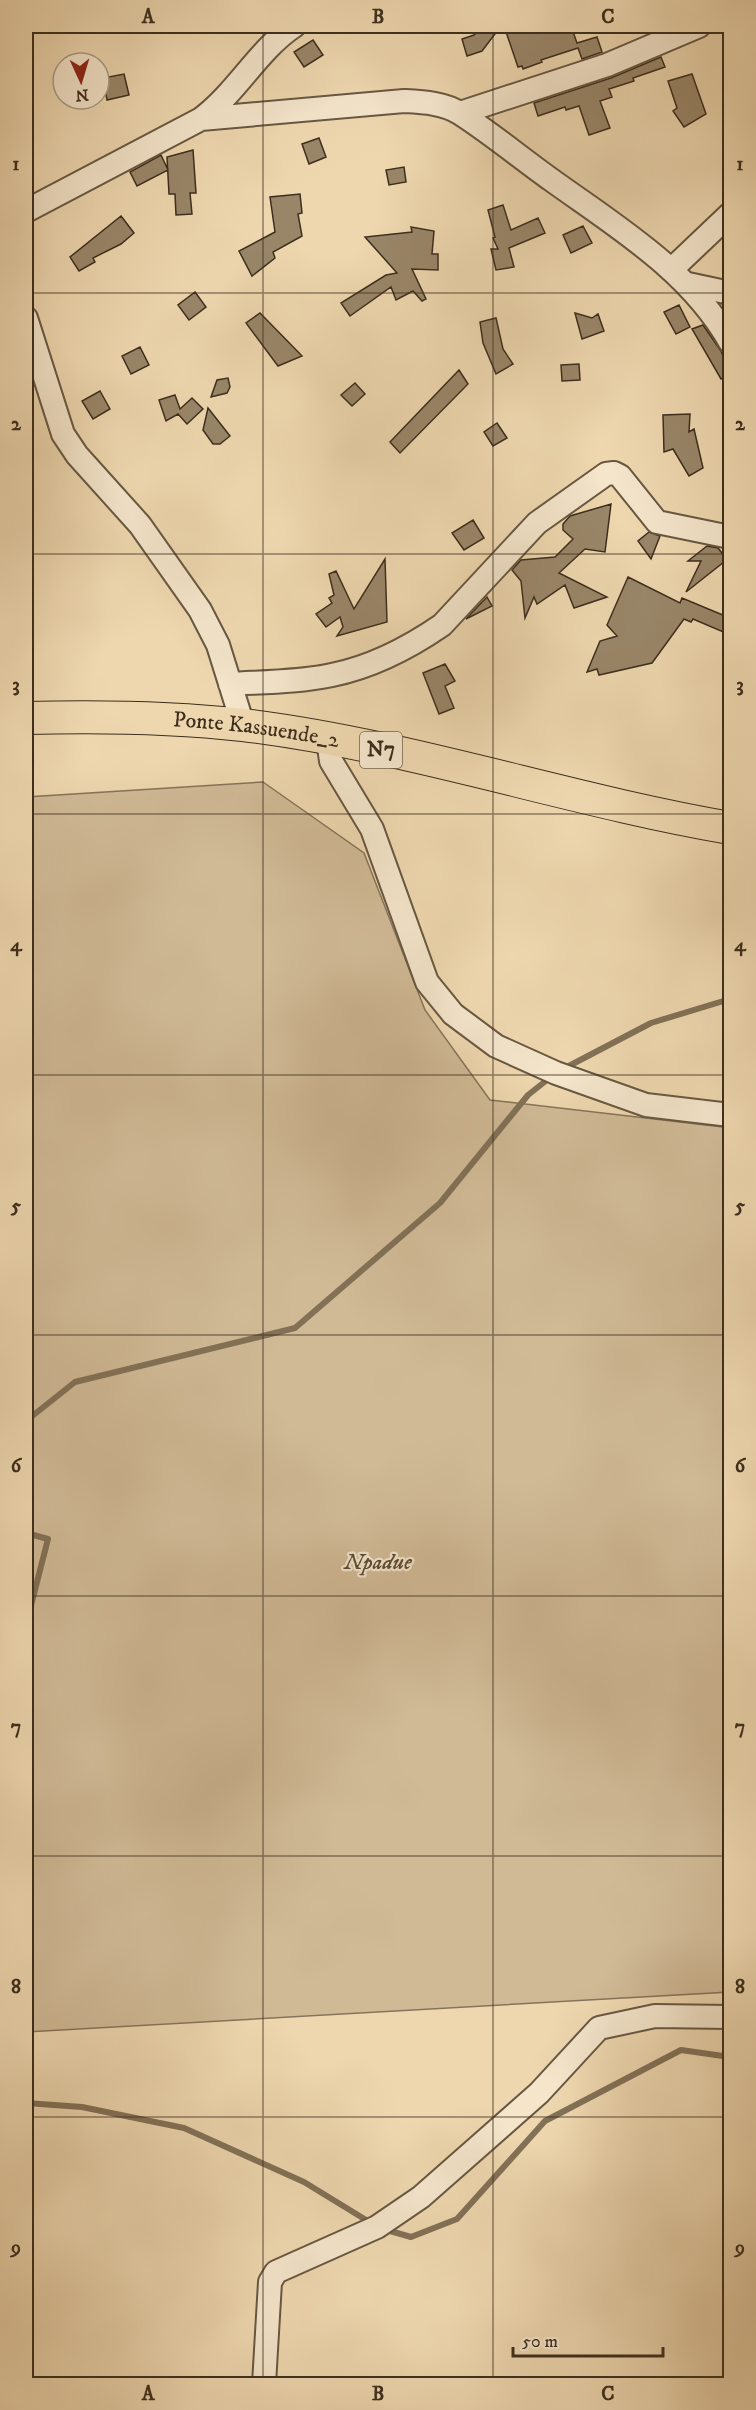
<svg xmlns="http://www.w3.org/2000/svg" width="756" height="2410" font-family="'IM FELL DW Pica',serif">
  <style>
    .green { fill: #d0ba96; stroke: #86745a; stroke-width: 1.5 }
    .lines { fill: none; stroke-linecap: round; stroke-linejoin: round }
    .stream { stroke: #827157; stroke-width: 6 }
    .building { fill: #998669; stroke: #3c2e1d; stroke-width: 1.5 }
    .minor-casing { stroke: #685842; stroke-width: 26 }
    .highway-casing { stroke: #3c2e1d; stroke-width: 34 }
    .minor { stroke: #f4e5cb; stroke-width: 22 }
    .highway { stroke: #eed7af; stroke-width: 32 }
    .grid { fill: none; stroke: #3c2e1d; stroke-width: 1.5; stroke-opacity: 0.55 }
    .labels { text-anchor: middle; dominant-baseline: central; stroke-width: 4.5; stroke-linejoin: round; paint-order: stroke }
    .shield { fill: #f4e5cb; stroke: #736551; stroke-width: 1.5 }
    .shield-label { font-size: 21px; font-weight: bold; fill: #3c2e1d }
    .street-label { font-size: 22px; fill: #3c2e1d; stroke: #f4e5cb }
    .park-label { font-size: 22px; font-style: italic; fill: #5a4a35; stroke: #f4e5cb }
    .neatline { fill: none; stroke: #3c2e1d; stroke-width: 2 }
    .grid-label { font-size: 20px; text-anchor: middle; font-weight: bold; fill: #3c2e1d }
  </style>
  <rect width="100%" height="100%" fill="#eed7af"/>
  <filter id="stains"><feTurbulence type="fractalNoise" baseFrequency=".00333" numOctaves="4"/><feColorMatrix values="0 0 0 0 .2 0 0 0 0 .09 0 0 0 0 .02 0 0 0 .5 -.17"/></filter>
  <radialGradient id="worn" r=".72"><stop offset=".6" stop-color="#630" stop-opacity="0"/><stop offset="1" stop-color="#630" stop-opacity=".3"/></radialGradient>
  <path class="green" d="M263 782 364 853 425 1010 490 1100 723 1127 730 1132V1992L26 2032V797Z"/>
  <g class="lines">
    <path class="stream" d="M563 1069 651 1023 730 999
      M26 1421 75 1382 295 1328 440 1203 528 1095 552 1076
      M26 1533 48 1539 26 1625
      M26 2103 82 2107 184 2128 304 2182 371 2223
      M383 2229 411 2237 457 2219 545 2121 681 2050 730 2057"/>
  </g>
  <path class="building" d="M482 26H501L482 51 467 56 462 39 474 35Z
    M504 26H571L577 43 597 37 602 52 582 59 578 48 541 60 542 62 523 69 522 66 518 67Z
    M313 40 323 55 304 67 294 52Z
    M661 57 665 67 633 78 634 81 609 89 612 97 600 101 610 128 589 135 579 106 566 110 565 107 538 116 534 103 611 78Z
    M124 74 129 95 107 100 103 78Z
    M692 74 706 114 684 127 673 111 677 108 668 81Z
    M319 138 326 157 309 164 302 144Z
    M193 150 196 193H190L192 214 176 215 175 194H169L167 157Z
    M161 155 168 170 137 186 130 172Z
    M404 167 406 182 389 185 386 170Z
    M300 194 302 213 298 214 302 236 273 252 275 258 252 276 239 251 275 232 270 197Z
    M503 205 511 230 538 218 545 233 509 248 514 267 496 270 491 249H498L493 238 495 237 488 210Z
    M121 216 134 233 121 244 93 258 95 262 79 271 70 257Z
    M583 226 592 243 571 253 563 235Z
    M411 227 434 231 432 254H438V270L412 269 426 299 422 301 413 291 396 300 391 287 350 316 341 303 386 275 397 273 365 237 412 232Z
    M195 292 206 307 189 320 178 305Z
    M679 305 690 327 676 334 664 312Z
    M260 313 302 356 278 366 246 323Z
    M575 313 592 318 598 314 604 331 582 339Z
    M496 318 503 349 513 364 496 374 483 343 480 322Z
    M703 325 721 351 730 374 721 379 692 329Z
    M140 347 149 365 131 374 122 356Z
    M579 364 580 380 562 381 561 365Z
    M459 370 468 384 400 453 390 442Z
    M228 378 230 387 227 393 211 397 217 380Z
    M355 383 365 394 352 406 341 395Z
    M100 391 110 409 93 419 82 401Z
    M175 395 180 409 192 398 203 409 187 424 178 414 166 421 159 400Z
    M208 408 230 436 220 444H213L203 430Z
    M690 414 689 432 694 429 703 468 689 476 673 449 664 452 663 415Z
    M497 423 507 438 493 446 484 432Z
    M611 504 605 552 585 549 559 573 607 597 574 608 565 585 537 604 534 597 525 618 521 581 512 570 521 560 555 557 573 539 563 530V524L570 516Z
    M473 520 484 538 464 550 452 533Z
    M649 532 660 536 651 559 638 541Z
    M707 546 718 548 729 562H724L686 592 701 561H688Z
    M385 559 387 622 337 636 343 627 340 617 326 627 316 614 332 603 329 598 334 595 329 574 336 571 354 609Z
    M628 577 680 603 682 598 730 618 728 634 693 619 691 622 684 619 652 663 599 675 597 669 587 672 600 641 617 636 607 625Z
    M487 597 492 606 466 619Z
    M445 664 455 681 445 686 454 708 439 714 423 673Z"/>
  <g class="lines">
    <g class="minor-casing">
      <path id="minor" d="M460 113 607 65 699 26
        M201 119 404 101C422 102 445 103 461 114 492 134 522 159 553 181 617 227 690 271 730 342
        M26 211 201 119C237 92 258 50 294 26
        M671 270 730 214
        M688 284 730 293
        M26 318 63 434 77 455 140 525 200 610 218 645 243 725
        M230 684C264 682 299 682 332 675 372 667 410 647 442 625L537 523 606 474 614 473 620 476 657 522 730 537
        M328 740 331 761 372 829 427 982 453 1014 496 1046 556 1073 646 1105 730 1115
        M264 2384 270 2282 276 2272 377 2227 421 2197 539 2093 599 2028 655 2016 730 2017"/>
    </g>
    <g class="highway-casing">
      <g id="highway">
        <path id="s1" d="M26 718C98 716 170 717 243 725 408 745 567 800 730 828"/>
      </g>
    </g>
    <use href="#minor" class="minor"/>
    <use href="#highway" class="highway"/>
  </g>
  <path class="grid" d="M263 26V2384M493 26V2384M26 293H730M26 554H730M26 814H730M26 1075H730M26 1335H730M26 1596H730M26 1856H730M26 2117H730"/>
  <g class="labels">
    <rect class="shield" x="360" y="732" width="42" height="36" rx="4.5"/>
    <g class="shield-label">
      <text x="381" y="750">N7</text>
    </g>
    <g class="street-label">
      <text stroke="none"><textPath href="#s1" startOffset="231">Ponte Kassuende_2</textPath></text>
    </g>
    <g class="park-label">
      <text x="378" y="1562">Npadue</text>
    </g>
  </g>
  <rect width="756" height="2410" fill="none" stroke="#eed7af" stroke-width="66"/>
  <g transform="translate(81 81) rotate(176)"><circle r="28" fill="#f4e5cb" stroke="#aa9c85" stroke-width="1.5"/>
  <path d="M0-4.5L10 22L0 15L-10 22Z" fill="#8f2418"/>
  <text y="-9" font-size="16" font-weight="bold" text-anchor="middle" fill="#3c2e1d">N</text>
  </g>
  <path d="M513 2347v9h150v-9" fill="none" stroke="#3c2e1d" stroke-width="3"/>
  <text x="522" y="2347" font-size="18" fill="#3c2e1d" stroke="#f4e5cb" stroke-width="4.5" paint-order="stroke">50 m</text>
  <rect x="33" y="33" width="690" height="2344" class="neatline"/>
  <g class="grid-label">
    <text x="148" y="23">A</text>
    <text x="378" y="23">B</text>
    <text x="608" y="23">C</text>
    <text x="16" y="170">1</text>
    <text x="740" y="170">1</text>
    <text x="16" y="430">2</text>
    <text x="740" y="430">2</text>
    <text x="16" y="691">3</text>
    <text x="740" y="691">3</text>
    <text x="16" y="951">4</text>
    <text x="740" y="951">4</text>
    <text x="16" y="1212">5</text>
    <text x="740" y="1212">5</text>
    <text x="16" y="1472">6</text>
    <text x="740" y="1472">6</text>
    <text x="16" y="1733">7</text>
    <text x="740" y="1733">7</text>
    <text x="16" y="1993">8</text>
    <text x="740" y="1993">8</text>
    <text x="16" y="2254">9</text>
    <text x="740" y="2254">9</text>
    <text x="148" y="2400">A</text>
    <text x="378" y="2400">B</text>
    <text x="608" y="2400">C</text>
  </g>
  <rect width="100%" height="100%" filter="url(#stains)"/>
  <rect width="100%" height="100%" fill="url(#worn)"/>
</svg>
